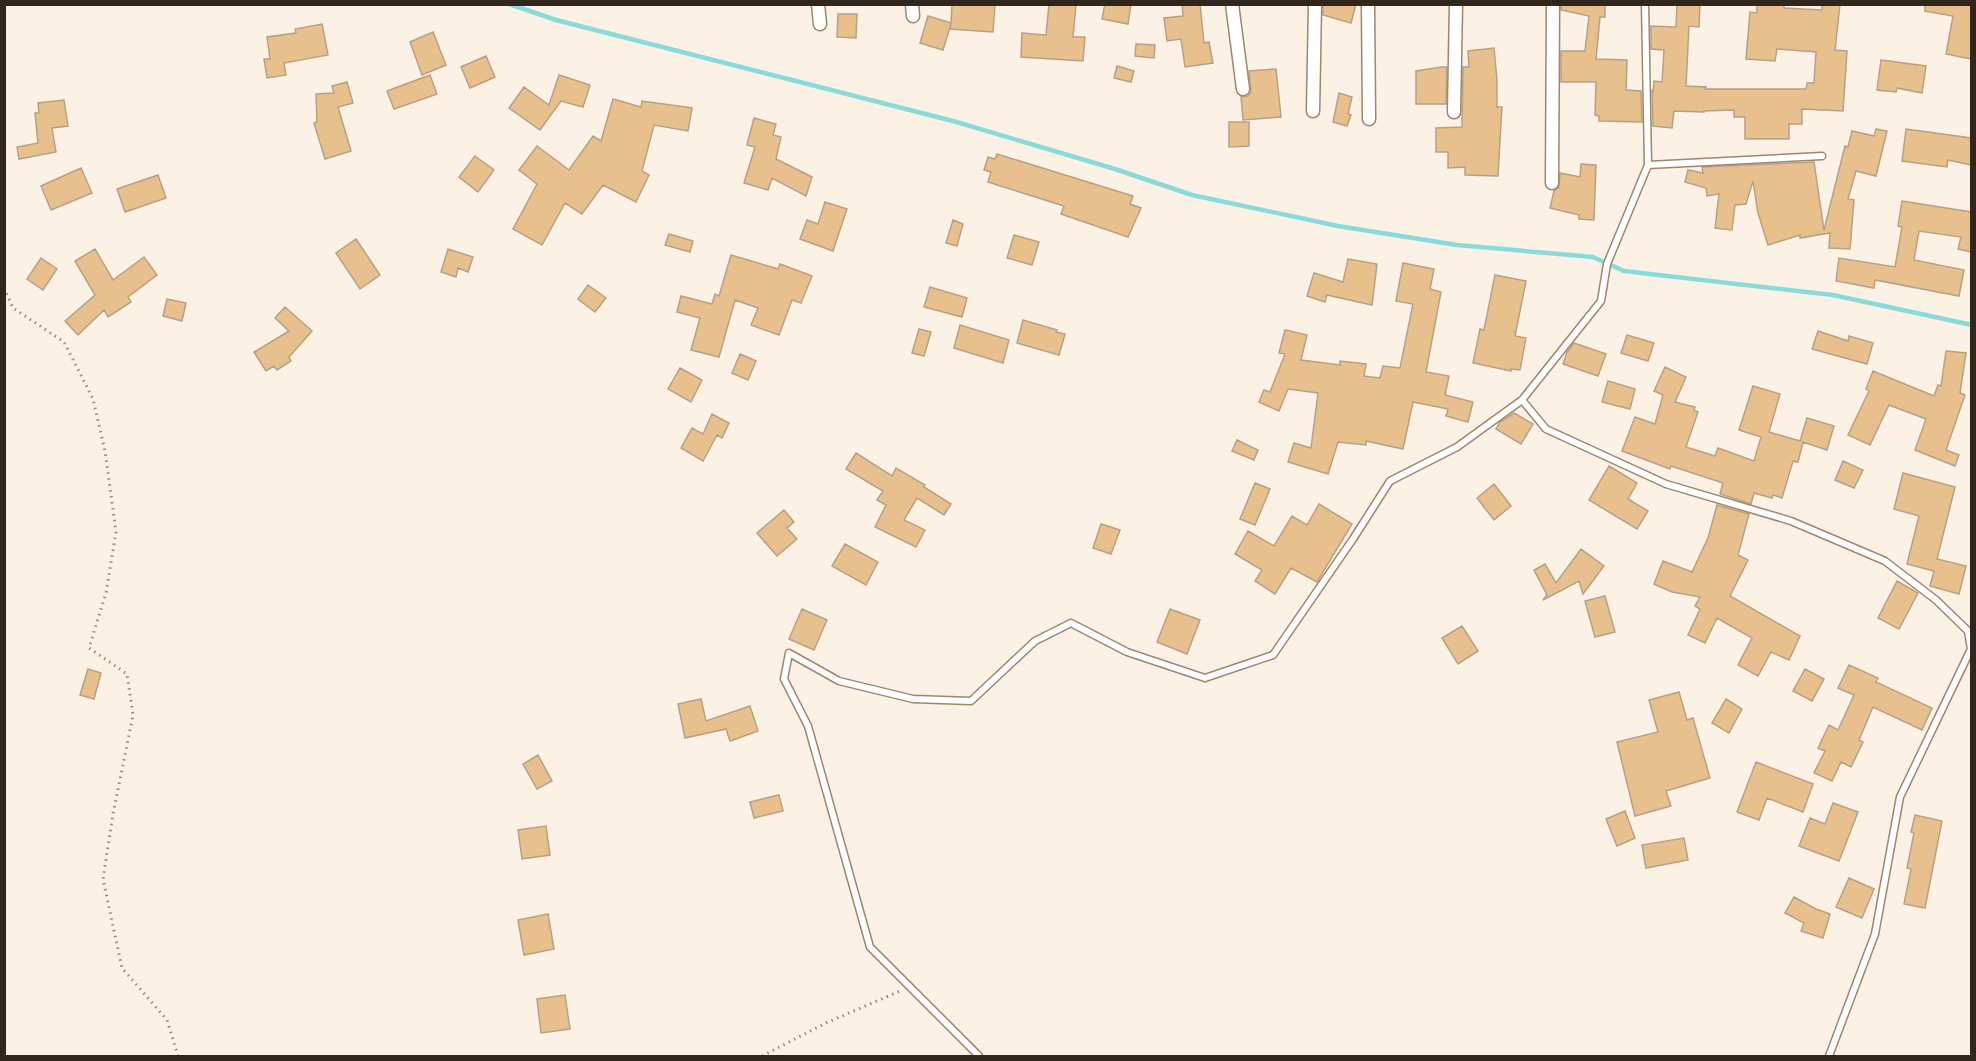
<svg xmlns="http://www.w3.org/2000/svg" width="1976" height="1061" font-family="'Libre Baskerville',serif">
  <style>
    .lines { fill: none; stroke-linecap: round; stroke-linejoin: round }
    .stream { stroke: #89dadb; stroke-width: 4.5 }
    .building { fill: #e8c08e; stroke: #b8a083; stroke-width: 1.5 }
    .lane-casing { stroke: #9e876a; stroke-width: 9 }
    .street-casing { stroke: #9e876a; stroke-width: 15 }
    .path { stroke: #968c80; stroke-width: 3; stroke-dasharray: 1.5 4.5; stroke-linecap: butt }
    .lane { stroke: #fff; stroke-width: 6 }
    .street { stroke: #fff; stroke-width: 12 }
  </style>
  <rect width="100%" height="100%" fill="#fcf1e5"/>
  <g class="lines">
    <path class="stream" d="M509 4 556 20 953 121 1115 169 1192 195 1338 226 1457 245 1593 257 1624 271 1833 295 1972 325"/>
  </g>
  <path class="building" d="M952 4H995L993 32 950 29 951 24 943 50 920 43 928 16 951 23Z
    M1049 4H1076L1073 37H1085L1083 61 1021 57 1022 33 1046 35Z
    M1105 4H1131L1128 24 1102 19Z
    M1182 4H1200L1204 43 1209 42 1213 63 1185 67 1181 39 1167 41 1164 18 1183 16Z
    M1323 4H1356L1351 23 1323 15Z
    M1561 4H1605V17H1600L1596 59 1627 60 1626 90 1641 91 1642 122 1599 121V116L1595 115 1596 82H1561V51H1585L1589 16 1561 10Z
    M1677 4H1700L1699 27 1689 26 1686 86 1706 87 1705 89H1806L1807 83H1814L1816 52 1777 49 1775 61 1746 59 1750 12 1757 13V4H1784V8L1822 10V4H1840L1835 50 1847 51 1843 111 1802 109V124H1789V139H1745V117H1734V110L1704 111V112L1674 111 1672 128 1653 126 1652 91 1653 92 1654 81 1662 82 1664 50 1651 49V26L1676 27Z
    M1925 4H1971V59L1946 54 1953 16 1925 11Z
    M838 14H857L856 38 837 37Z
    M322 24 328 55 284 63 286 75 267 78 264 59H270L267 37 296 33 295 29Z
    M433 32 446 65 422 75 410 42Z
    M1136 44 1155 45 1154 58 1135 56Z
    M1494 48 1497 80V107H1502L1498 176 1465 175V167L1448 168V152H1436V128L1462 127 1463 67H1469L1468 51Z
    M486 56 495 77 470 88 461 67Z
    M1881 60 1926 66 1922 93 1897 88 1896 92 1877 90Z
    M1117 66 1134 71 1131 82 1114 78Z
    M1442 67H1447L1446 104H1416V71Z
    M1276 69 1281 117 1243 120 1241 97 1248 96 1251 92 1249 71Z
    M430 75 437 94 394 109 387 91Z
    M559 75 590 85 583 107 561 101 540 130 509 108 524 87 549 105Z
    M347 82 353 103 338 107 351 151 325 159 314 123 317 122 316 94 334 93 332 86Z
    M1339 93 1352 97 1348 114 1351 115 1347 126 1333 122Z
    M613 99 641 107 642 101 692 108 688 131 654 125 642 171 649 175 636 202 603 185 582 214 565 203 542 245 513 229 537 184 519 170 537 146 569 170 593 136 601 141Z
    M64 100 68 126 52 128 56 152 19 159 17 147 38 143 35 113H39L38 103Z
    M754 118 776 124 773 135 781 137 776 159 812 177 806 196 772 178 768 190 744 183 755 147 747 145Z
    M1229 122H1249V146L1229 147Z
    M1876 129 1887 131 1876 176 1856 171 1848 199 1854 200 1850 249 1829 248 1830 233 1800 238V235L1768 245 1758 213 1753 181 1746 204 1735 205 1732 230 1715 228 1719 194 1707 196 1706 188 1685 182 1688 170 1703 173 1702 167 1814 162 1824 230 1845 146 1848 147 1852 131 1874 136Z
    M1906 129 1971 138V165L1948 160 1947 167 1902 161Z
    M997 154 1133 196 1130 204 1141 208 1128 237 1061 214 1064 206 988 182 991 172 984 170 988 157 995 159Z
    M475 156 494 170 478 192 459 177Z
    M1581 164 1596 165 1594 220 1579 219V215L1550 208 1554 191 1559 187 1560 173 1580 177Z
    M81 168 92 193 51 210 41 186Z
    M158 175 166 198 125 212 117 189Z
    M1902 201 1971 212V252L1958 249 1961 237 1919 231 1914 260 1964 270 1959 296 1875 280 1874 288 1836 281 1839 258 1895 267 1902 227 1898 226Z
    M825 202 847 209 833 251 800 239 807 220 818 224Z
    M953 220 963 224 957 246 946 243Z
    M669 234 693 241 690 252 665 245Z
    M1014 235 1039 242 1032 265 1007 258Z
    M356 239 380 275 360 289 336 253Z
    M95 249 113 280 144 257 157 275 128 297 131 302 108 317 104 310 78 335 65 321 95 295 75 261Z
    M448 249 473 257 468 272 458 268 456 277 441 272Z
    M731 255 778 269 780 264 812 276 801 303 792 300 779 335 751 325 758 308 735 300 719 357 691 350 700 318 677 312 681 296 712 304 715 294 719 296Z
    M41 258 57 269 43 290 27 279Z
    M1348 259 1377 264 1372 305 1327 295 1325 302 1307 296 1314 273 1343 282Z
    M1403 263 1434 269 1430 289 1441 292 1426 372 1449 376 1445 395 1473 402 1468 422 1446 416 1448 409 1413 402 1403 449 1366 441V445L1338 442 1328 474 1288 462 1294 443 1311 448 1318 393 1288 389 1279 411 1259 402 1264 390 1270 392 1285 354 1279 353 1285 330 1307 335 1301 360 1340 365V361L1366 364 1364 376 1380 378 1383 366 1400 368 1413 304 1396 301Z
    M1495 275 1526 281 1515 336 1526 338 1520 370 1511 369V371L1473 363 1480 329 1484 330Z
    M588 285 606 298 595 312 578 299Z
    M930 287 967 298 962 317 924 307Z
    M167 299 186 303 182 321 163 316Z
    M285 307 312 331 289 357 291 361 277 370 274 366 266 371 254 352 289 331 275 318Z
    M1023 320 1057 330 1056 332 1065 334 1059 355 1017 343Z
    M960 325 1009 340 1003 363 954 348Z
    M919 329 931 332 924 356 912 353Z
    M1818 331 1848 341 1849 336 1873 343 1867 364 1812 349Z
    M1627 335 1654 343 1648 361 1621 353Z
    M1574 343 1606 354 1598 376 1563 364 1567 352Z
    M1946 351 1966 353 1960 393 1965 395 1946 450 1959 455 1955 466 1915 450 1926 419 1889 405 1870 445 1848 435 1869 391 1866 389 1873 371 1934 396 1938 385 1941 386Z
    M740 354 756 361 748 380 732 373Z
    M1665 367 1686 377 1675 402 1695 407 1694 410 1698 412 1686 447 1715 456 1718 448 1754 461 1761 437 1739 430 1753 386 1780 394 1769 432 1800 441 1807 418 1834 426 1827 450 1803 442 1798 462 1793 461 1782 498 1773 495 1772 498 1754 493 1751 504 1720 494 1723 483 1671 466 1670 469 1622 451 1635 417 1655 424 1663 395 1654 391Z
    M680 368 702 380 691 402 668 389Z
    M1608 381 1635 389 1630 409 1602 402Z
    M1514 413 1533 424 1521 444 1496 429 1500 422Z
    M712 414 729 423 722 438 717 435 703 461 681 448 692 428 703 434Z
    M1237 440 1258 450 1254 460 1232 451Z
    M856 453 892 476 896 468 925 485 924 487 951 504 944 515 917 498 904 520 925 530 916 547 875 527 886 505 877 500 883 491 846 469Z
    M1843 461 1863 470 1854 488 1835 480Z
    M1609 466 1637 483 1628 499 1648 511 1637 529 1589 500Z
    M1903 473 1955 487 1937 559 1966 566 1959 594 1930 586 1934 571 1907 564 1919 516 1894 509Z
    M1255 483 1270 489 1255 525 1240 519Z
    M1494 484 1511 506 1494 520 1477 498Z
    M1319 504 1352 524 1317 582 1291 568 1275 594 1255 581 1262 570 1235 554 1248 531 1274 546 1292 516 1307 525Z
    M1717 505 1749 514 1738 555 1748 560 1730 596 1800 636 1789 660 1771 652 1758 676 1738 665 1752 638 1717 618 1705 643 1688 635 1700 609 1695 606 1700 597 1672 592 1654 584 1663 561 1692 572 1708 538Z
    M784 510 794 522 787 528 797 539 777 556 757 533Z
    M1101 524 1120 530 1111 554 1093 548Z
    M845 544 878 562 866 585 832 566Z
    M1581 549 1604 566 1583 594 1579 581 1543 600 1547 595 1534 570 1545 564 1556 583Z
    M1897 581 1918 593 1899 629 1878 618Z
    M1605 596 1615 632 1595 637 1585 601Z
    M802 609 827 620 814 650 789 639Z
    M1170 609 1200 620 1187 654 1157 642Z
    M1462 626 1478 651 1458 664 1442 638Z
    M1849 665 1878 678 1876 682 1932 708 1922 730 1873 707 1859 740 1863 742 1851 767 1841 762 1832 781 1814 773 1825 751 1818 748 1829 725 1838 730 1854 695 1838 688Z
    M88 669 101 673 94 699 80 695Z
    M1805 669 1824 679 1812 701 1793 691Z
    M1679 692 1687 720 1693 718 1710 778 1666 791 1671 806 1635 816 1617 742 1658 732 1649 700Z
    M701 699 706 721 750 706 758 731 730 741 726 729 685 738 678 704Z
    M1726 699 1742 709 1729 733 1712 723Z
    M538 755 552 781 537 789 523 764Z
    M1756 762 1813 784 1803 812 1767 798 1759 820 1737 812Z
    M779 795 783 811 754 818 750 802Z
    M1833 803 1858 812 1839 861 1799 846 1810 818 1825 824Z
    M1625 811 1635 838 1617 846 1606 819Z
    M1915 815 1942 821 1925 908 1904 904 1911 869 1907 868 1914 833 1911 832Z
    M546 826 550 855 522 859 518 830Z
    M1684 838 1688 860 1646 868 1642 845Z
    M1849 878 1874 889 1862 918 1836 907Z
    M1794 897 1816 909 1830 914 1823 938 1801 931 1804 923 1785 913Z
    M548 914 554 949 524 955 518 920Z
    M565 995 570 1029 541 1033 537 999Z"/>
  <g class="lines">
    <g class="lane-casing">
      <path id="lane" d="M1645 4 1648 165 1607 264 1601 301 1522 400 1546 429 1666 484 1791 521 1885 561 1936 600 1968 631 1971 649 1900 797 1875 934 1829 1056
        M1648 165 1822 156
        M979 1056 870 947 808 726 784 679 789 653 839 681 913 699 971 701 1035 641 1071 623 1127 652 1205 678 1273 655 1353 539 1390 481 1457 447 1522 400"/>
    </g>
    <g class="street-casing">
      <path id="street" d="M818 4 820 24
        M912 4 913 16
        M1232 4 1243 89
        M1368 4 1369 119
        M1313 111 1315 4
        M1454 112 1456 4
        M1552 183 1553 4"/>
    </g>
    <path class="path" d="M4 288 13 308 64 342 93 399 105 451 116 532 106 593 89 648 127 674 133 715 113 814 103 879 122 968 167 1020 178 1056
      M762 1056 826 1023 900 991"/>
    <use href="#lane" class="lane"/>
    <use href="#street" class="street"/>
  </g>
  <rect width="1976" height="1061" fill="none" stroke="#30261b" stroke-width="12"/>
</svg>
